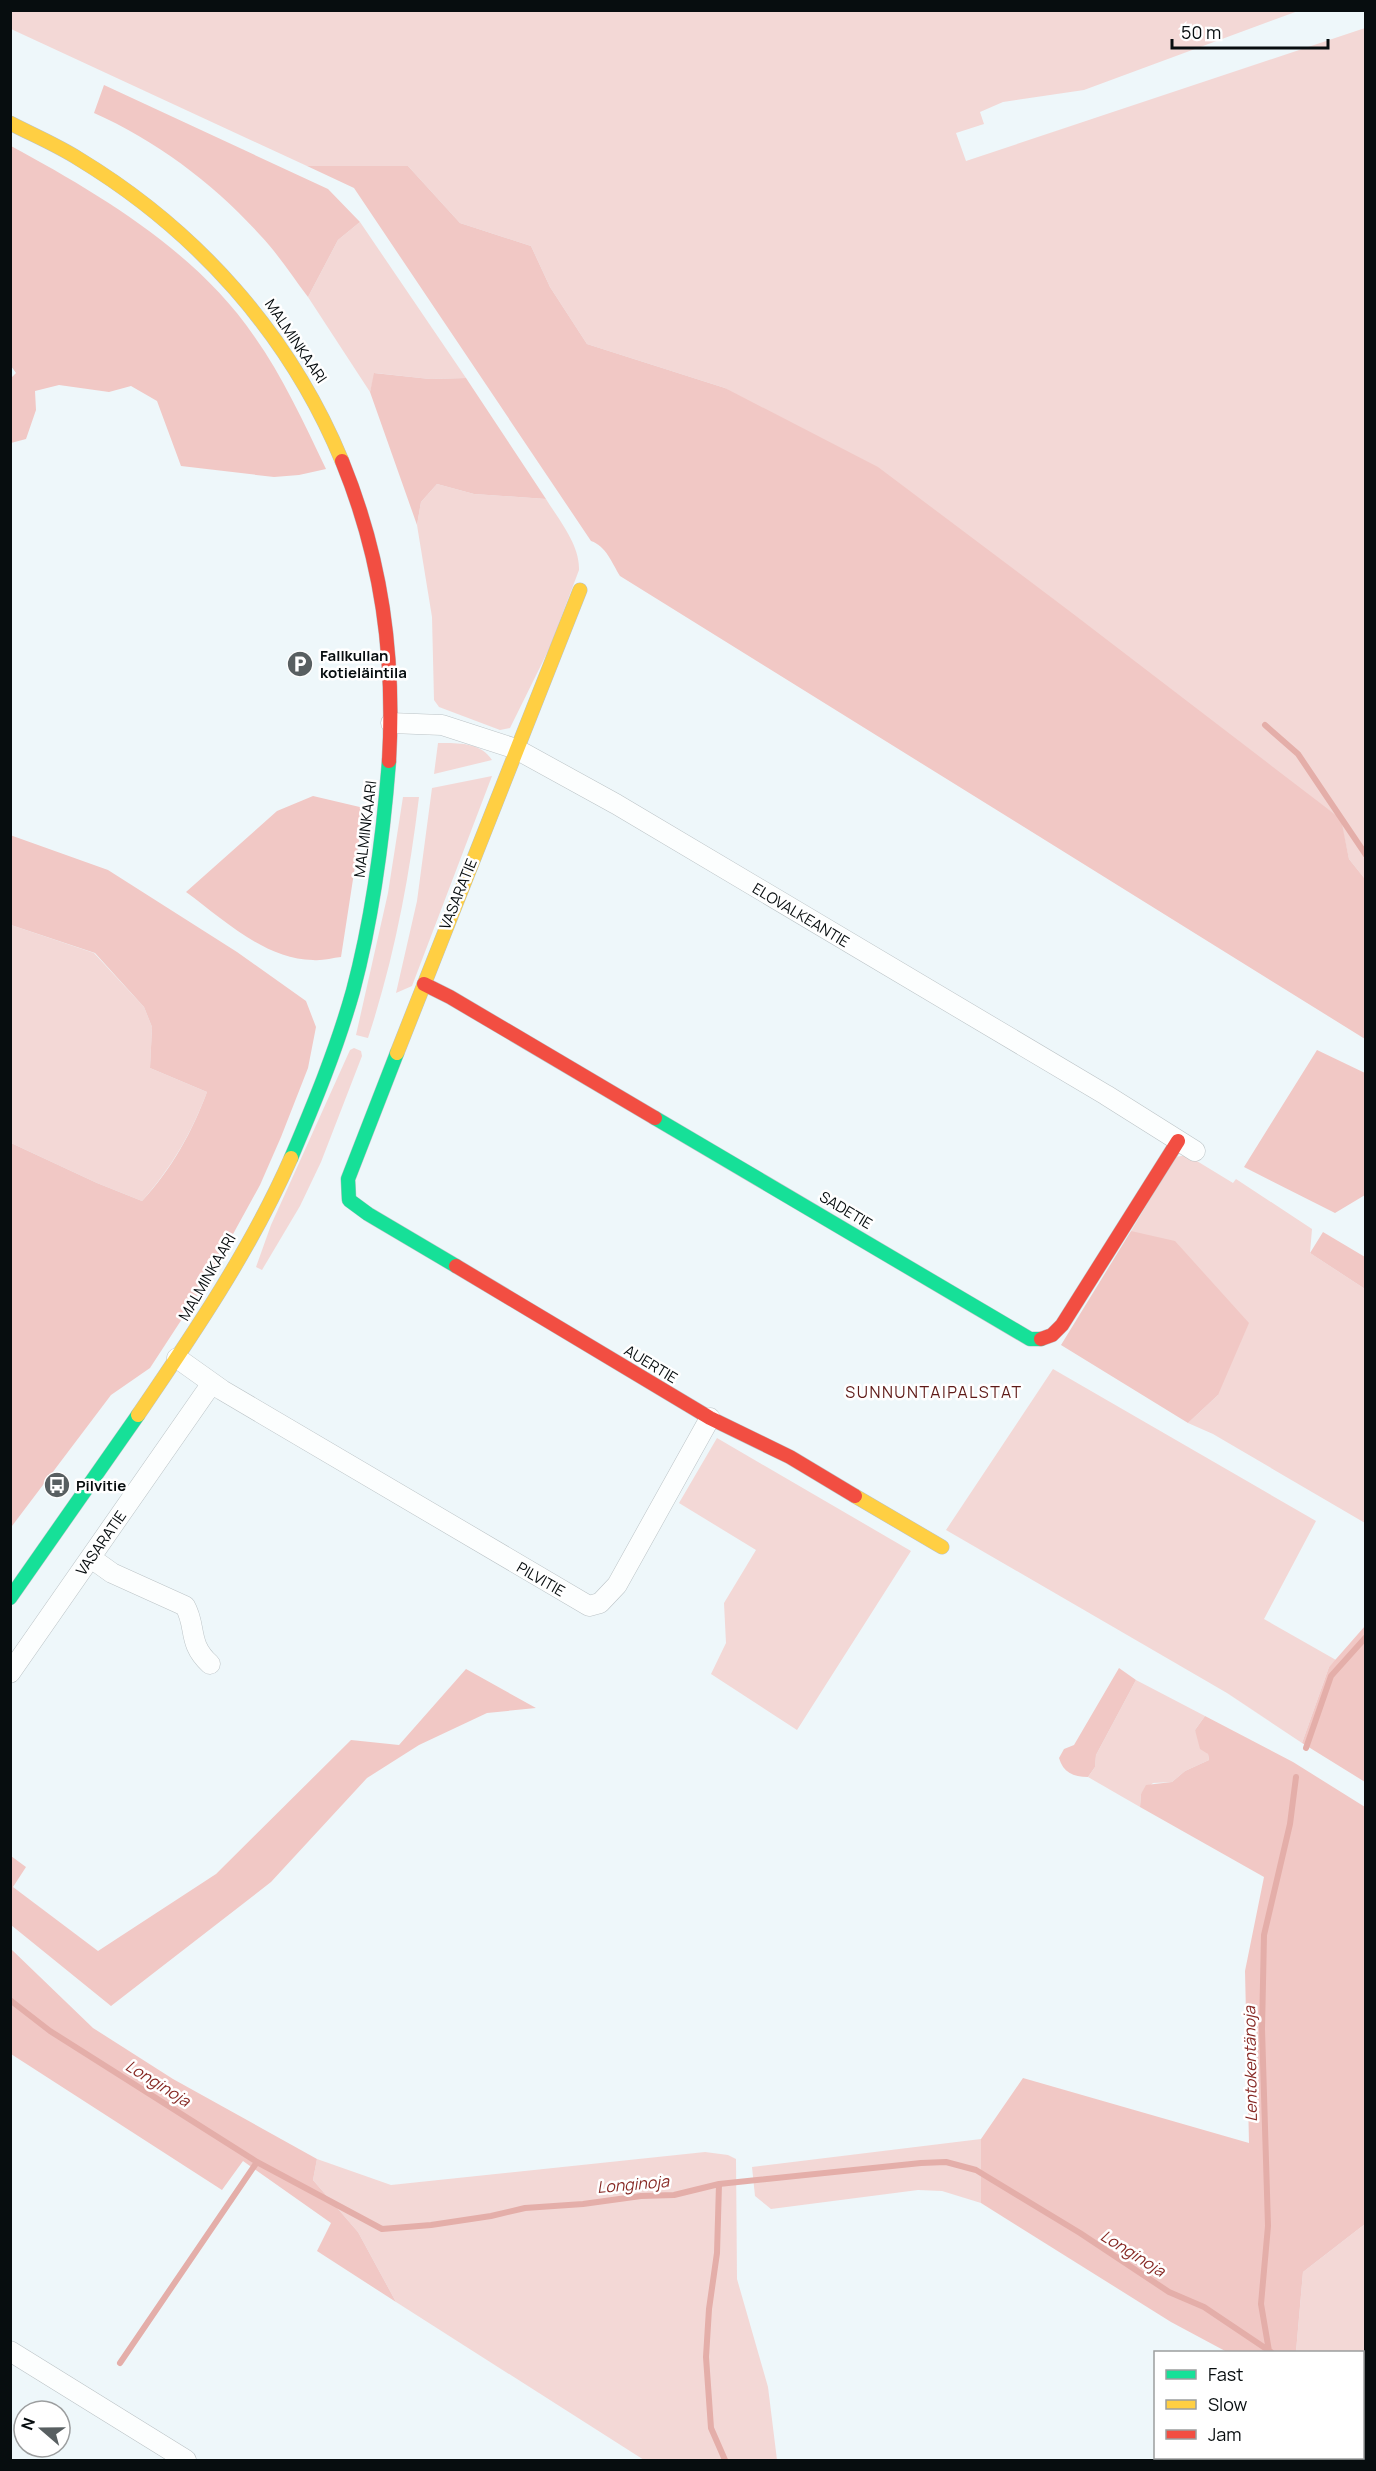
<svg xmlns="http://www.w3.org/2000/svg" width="1376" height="2471" font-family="Manrope,sans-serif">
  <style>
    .green { fill: #f3d8d6 }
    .forest { fill: #f1c8c5 }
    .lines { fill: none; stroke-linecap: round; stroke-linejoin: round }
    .stream { stroke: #e4aea9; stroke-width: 6 }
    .street-casing { stroke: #bbc3c6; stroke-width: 21 }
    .fast-casing { stroke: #bbc3c6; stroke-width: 15 }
    .slow-casing { stroke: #bbc3c6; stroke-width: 15 }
    .jam-casing { stroke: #bbc3c6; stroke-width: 15 }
    .street { stroke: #fcfefe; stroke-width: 20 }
    .fast { stroke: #16e098; stroke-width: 14 }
    .slow { stroke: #ffcf43; stroke-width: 14 }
    .jam { stroke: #f24e42; stroke-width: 14 }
    .labels { text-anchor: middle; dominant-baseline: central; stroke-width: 5; stroke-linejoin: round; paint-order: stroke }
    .street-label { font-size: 15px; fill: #070d0f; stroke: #fff }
    .poi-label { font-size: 15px; font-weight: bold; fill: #070d0f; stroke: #fff; text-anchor: start }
    .neighbourhood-label { font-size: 16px; letter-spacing: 1.5px; fill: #5e1a17; stroke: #fff }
    .water-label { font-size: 16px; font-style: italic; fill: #872924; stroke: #fff }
  </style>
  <rect width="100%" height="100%" fill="#eef7fa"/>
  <path class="green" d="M11 10 1298 11 1084 90 1003 102 980 112 984 124 956 133 966 161 1365 28V879L1349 859 1340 818 725 388 587 344 550 287 531 246 460 223 408 166H307L11 29Z
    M360 222 466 378 430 379 375 373 370 392 308 297 338 240Z
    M437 484 474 494 546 499C559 520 580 545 579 570L550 647 510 728 500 730 439 707 434 700 432 617 417 525 421 502Z
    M438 743C457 743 481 742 492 760L434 774Z
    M492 776 412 986 396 993 417 901 432 788Z
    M403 797H419C409 880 394 959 368 1038L356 1035 388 893Z
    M11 925 94 953 144 1007 152 1027 150 1068 207 1092C191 1134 172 1167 142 1201L97 1183 11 1143Z
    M354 1048 361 1051 362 1056 321 1162 300 1206 262 1270 256 1267 271 1225 350 1050Z
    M1187 1155 1233 1183 1236 1179 1312 1229 1310 1253 1365 1289V1523L1213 1434 1188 1423 1218 1395 1131 1231 1175 1157Z
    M1053 1369 1316 1521 1264 1619 1336 1660 1329 1667 1302 1743 1227 1693 946 1530Z
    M717 1438 911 1551 797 1730 711 1674 726 1643 724 1603 756 1550 679 1503Z
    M1136 1680 1205 1716 1195 1730 1208 1754 1209 1760 1185 1771 1172 1782 1153 1783 1141 1794 1140 1807 1088 1777 1095 1767 1096 1755Z
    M981 2139V2203L942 2191 918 2190 771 2209 755 2196 752 2167Z
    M705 2152 728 2155 736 2159 737 2279 768 2387 777 2460H644L396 2302 358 2232 313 2180 317 2159 391 2185Z
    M1365 2224V2397L1363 2395 1362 2352H1296L1303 2272Z"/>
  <path class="forest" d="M104 85 328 189 360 222 338 240 308 297C292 276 278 254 260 235 214 184 157 141 94 113Z
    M11 146C98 193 197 252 254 336 283 377 304 423 326 469L299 475 274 477 181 466 157 401 131 386 109 392 59 385 35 391 36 410 26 439 11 443V378L16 373 11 366Z
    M307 166H408L460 223 531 246 550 287 587 344 725 388 878 467 1072 613 1341 819 1349 859 1365 879V1039L620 576C612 563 606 546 591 541L354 188Z
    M374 373 430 379 466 378 546 499 474 494 437 484 421 502 417 525 370 392Z
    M313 796 364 808 341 957C332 958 322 961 313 960 264 959 223 919 186 892L277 811Z
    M10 835 108 870 237 952 306 1001 316 1027 308 1068 281 1137 260 1185 210 1276 150 1368 111 1395 12 1526H10L11 1143 97 1183 142 1201C172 1169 192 1132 207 1092L150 1068 152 1027 144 1007 95 953 11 925Z
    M1317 1050 1365 1073V1195L1335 1213 1244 1167Z
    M1131 1231 1175 1241 1249 1323 1218 1395 1188 1423 1061 1345Z
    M1323 1232 1365 1257V1289L1310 1253Z
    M1365 1626V1782L1302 1743 1329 1667Z
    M1119 1668 1136 1680 1096 1755 1095 1767 1088 1777C1073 1777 1063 1772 1059 1758L1064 1749 1074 1745Z
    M466 1669 536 1708 487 1713 419 1745 367 1778 271 1882 111 2006 11 1925V1856L26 1867 13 1887 98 1951 216 1874 351 1740 399 1745Z
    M1205 1716 1293 1762 1365 1807V2224L1303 2272 1296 2352H1227L1171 2322 981 2203V2139L1023 2078 1249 2143 1245 1971 1264 1877 1140 1807 1141 1794 1146 1785 1172 1782 1185 1771 1209 1760 1208 1754 1200 1749 1195 1730Z
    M11 1949 93 2028 173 2079 317 2159 313 2180 358 2232 396 2302 317 2251 331 2223 243 2161 222 2190 11 2054Z"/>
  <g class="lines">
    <path class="stream" d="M1265 725 1298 754 1366 855
      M1306 1748 1331 1676 1366 1637
      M10 2000 50 2031 257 2162 382 2229 431 2225 491 2216 525 2208 583 2204 641 2196 674 2195 719 2184 921 2163 946 2162 976 2170 1080 2233 1169 2292 1204 2307 1271 2352
      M719 2184 717 2253 709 2309 706 2357 711 2428 725 2460
      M1269 2351 1261 2304 1268 2226 1262 2029 1264 1935 1290 1824 1296 1777
      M120 2363 257 2162
      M1362 2410 1366 2411"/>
    <g class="street-casing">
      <path id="street" d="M391 723 442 725 516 749 616 804 1106 1095 1195 1151
        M177 1358 222 1390 589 1606 600 1603 617 1585 710 1418
        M91 1558 112 1573 185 1606C197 1627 187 1643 210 1664
        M10 1673 212 1383
        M10 2351 186 2460"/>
    </g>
    <g class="fast-casing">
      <path id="fast" d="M397 1053 348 1179 349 1200 368 1214 456 1266
        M655 1118 1030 1339H1041
        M291 1158C314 1104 337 1048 353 991 373 916 383 839 389 761
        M10 1598 138 1415"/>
    </g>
    <g class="slow-casing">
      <path id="slow" d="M10 123C33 135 57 145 79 159 196 230 289 333 342 461
        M397 1053 580 590
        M138 1415C194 1333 251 1249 291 1158
        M855 1496 942 1547"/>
    </g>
    <g class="jam-casing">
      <path id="jam" d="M342 461C382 559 395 656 389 761
        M424 984 450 997 655 1118
        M456 1266 710 1418 790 1457 855 1496
        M1041 1339 1052 1335 1062 1325 1178 1141"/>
    </g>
    <use href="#street" class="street"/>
    <use href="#fast" class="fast"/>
    <use href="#slow" class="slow"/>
    <use href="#jam" class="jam"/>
  </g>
  <defs>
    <g id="parking-disc" transform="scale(1.35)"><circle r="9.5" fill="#585f61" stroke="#fff"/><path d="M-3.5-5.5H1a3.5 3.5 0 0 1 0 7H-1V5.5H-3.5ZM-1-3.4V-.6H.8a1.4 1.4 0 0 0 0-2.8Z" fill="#fff"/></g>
    <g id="bus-disc" transform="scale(1.35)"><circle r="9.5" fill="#585f61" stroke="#fff"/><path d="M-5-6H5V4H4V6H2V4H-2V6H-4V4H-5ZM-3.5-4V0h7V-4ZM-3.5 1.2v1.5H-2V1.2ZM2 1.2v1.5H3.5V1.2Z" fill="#fff"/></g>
  </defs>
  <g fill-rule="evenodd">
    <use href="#parking-disc" x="300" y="664"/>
    <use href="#bus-disc" x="57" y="1485"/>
  </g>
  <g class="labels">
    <g class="street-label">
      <text transform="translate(296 341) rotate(56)">MALMINKAARI</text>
      <text transform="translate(365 829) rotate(-83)">MALMINKAARI</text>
      <text transform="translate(458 894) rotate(-68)">VASARATIE</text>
      <text transform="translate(801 915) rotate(31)">ELOVALKEANTIE</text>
      <text transform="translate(846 1210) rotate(31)">SADETIE</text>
      <text transform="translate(207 1277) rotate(-60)">MALMINKAARI</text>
      <text transform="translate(651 1364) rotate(31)">AUERTIE</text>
      <text transform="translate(101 1543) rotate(-55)">VASARATIE</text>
      <text transform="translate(541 1579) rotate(30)">PILVITIE</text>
    </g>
    <g class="poi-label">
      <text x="320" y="655">Fallkullan<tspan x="320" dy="17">kotieläintila</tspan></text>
      <text x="76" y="1485">Pilvitie</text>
    </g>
    <g class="neighbourhood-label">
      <text x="934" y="1392">SUNNUNTAIPALSTAT</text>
    </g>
    <g class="water-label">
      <text transform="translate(1250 2064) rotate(-91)">Lentokentänoja</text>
      <text transform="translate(158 2083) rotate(32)">Longinoja</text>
      <text transform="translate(633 2184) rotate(-5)">Longinoja</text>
      <text transform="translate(1133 2253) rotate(32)">Longinoja</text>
    </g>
  </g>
  <rect width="1376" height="2471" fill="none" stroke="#070d0f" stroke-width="24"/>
  <rect x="1154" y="2351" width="210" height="108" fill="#ffffff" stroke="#9c9e9f" stroke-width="1.5"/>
  <rect x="1166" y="2370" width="30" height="9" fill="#16e098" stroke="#9c9e9f" stroke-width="1.5"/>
  <text x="1208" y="2381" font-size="18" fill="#070d0f">Fast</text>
  <rect x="1166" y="2400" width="30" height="9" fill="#ffcf43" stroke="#9c9e9f" stroke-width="1.5"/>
  <text x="1208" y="2411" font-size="18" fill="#070d0f">Slow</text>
  <rect x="1166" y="2430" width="30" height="9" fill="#f24e42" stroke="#9c9e9f" stroke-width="1.5"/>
  <text x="1208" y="2441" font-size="18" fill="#070d0f">Jam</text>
  <g transform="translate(42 2429) rotate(290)"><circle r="28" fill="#ffffff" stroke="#9c9e9f" stroke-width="1.5"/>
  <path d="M0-4.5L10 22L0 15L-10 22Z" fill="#585f61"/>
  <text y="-9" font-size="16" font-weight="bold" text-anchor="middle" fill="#070d0f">N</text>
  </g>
  <path d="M1172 39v9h156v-9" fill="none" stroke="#070d0f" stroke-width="3"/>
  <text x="1181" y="39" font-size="18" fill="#070d0f" stroke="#ffffff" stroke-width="4.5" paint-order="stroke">50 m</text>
</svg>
